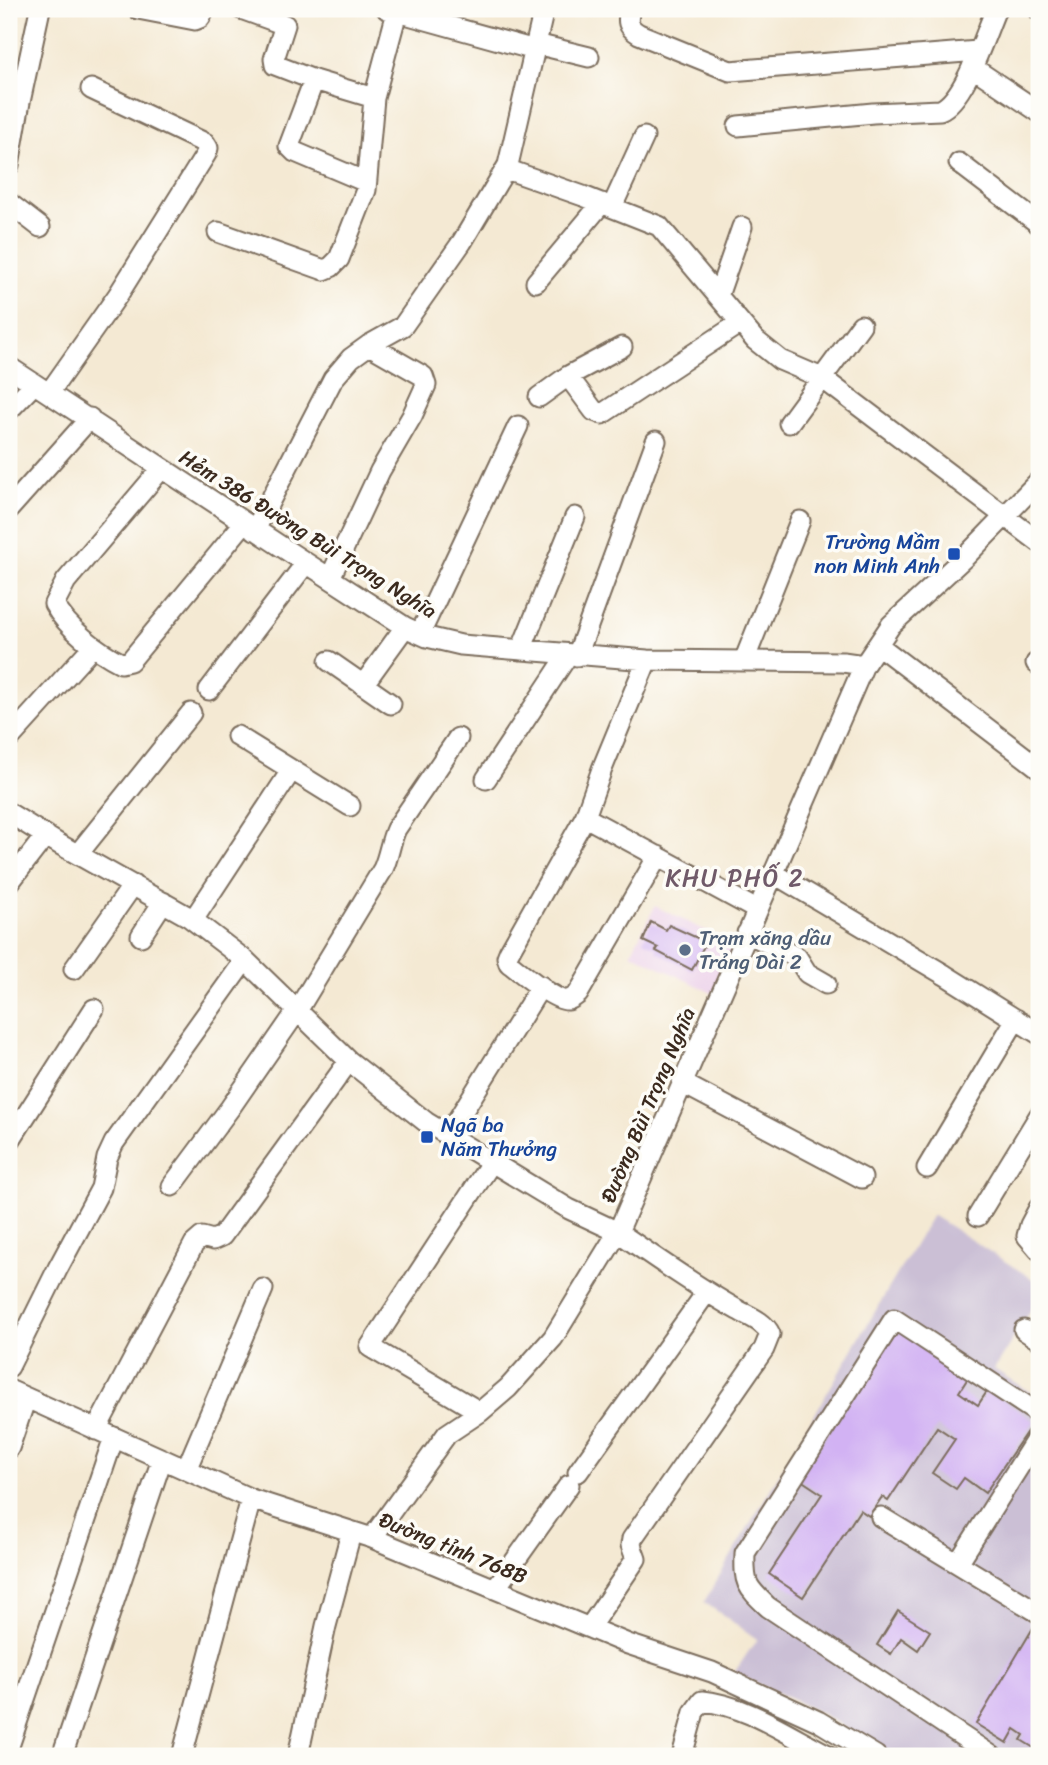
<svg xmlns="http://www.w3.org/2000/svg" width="1048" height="1765" font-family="Sriracha,sans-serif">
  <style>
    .built { fill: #ecd1ea }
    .industrial { fill: #cbbfd5 }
    .building { fill: #d2b2f3 }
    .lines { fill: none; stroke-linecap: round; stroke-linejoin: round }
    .minor-casing { stroke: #7c6d5d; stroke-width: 23 }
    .minor { stroke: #fff; stroke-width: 19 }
    .transit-dot { fill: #1a4fb4; stroke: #fdfcf7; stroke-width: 2.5 }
    .service-dot { fill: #5c6f8a; stroke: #fdfcf7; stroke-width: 2.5 }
    .labels { text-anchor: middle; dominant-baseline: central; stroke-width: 7; stroke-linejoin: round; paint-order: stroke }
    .street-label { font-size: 21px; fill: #3b2a1e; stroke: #fdfcf7 }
    .transit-label { font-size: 21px; fill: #164399; stroke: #fdfcf7; text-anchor: end }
    .service-label { font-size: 21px; fill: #4e5e75; stroke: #fdfcf7; text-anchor: start }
    .quarter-label { font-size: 24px; letter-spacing: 2px; fill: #705a69; stroke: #fdfcf7 }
  </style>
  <rect width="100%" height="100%" fill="#fdfcf7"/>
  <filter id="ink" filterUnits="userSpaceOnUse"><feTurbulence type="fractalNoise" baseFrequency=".0143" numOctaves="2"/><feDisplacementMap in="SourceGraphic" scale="14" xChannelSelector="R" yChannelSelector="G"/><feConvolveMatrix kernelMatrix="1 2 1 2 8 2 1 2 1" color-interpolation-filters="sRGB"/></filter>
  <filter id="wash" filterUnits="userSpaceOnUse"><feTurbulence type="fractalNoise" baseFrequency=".00686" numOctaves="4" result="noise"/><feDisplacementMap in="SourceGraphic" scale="28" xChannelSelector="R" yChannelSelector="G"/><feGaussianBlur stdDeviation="1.57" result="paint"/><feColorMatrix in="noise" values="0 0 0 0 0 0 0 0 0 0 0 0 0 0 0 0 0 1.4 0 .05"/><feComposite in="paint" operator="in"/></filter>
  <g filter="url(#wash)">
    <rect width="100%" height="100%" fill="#f4e9d3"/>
    <path class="built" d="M655 906 738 947 714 994 631 953Z"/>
    <path class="industrial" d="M932 1215 1039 1283V1297L994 1369 1039 1398V1756H891L821 1713 734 1673 757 1639 704 1602Z"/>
    <g id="blocks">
      <path class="building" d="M651 922 666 930 669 925 706 942 692 970 656 951 658 948 643 941Z
        M897 1330 968 1378 959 1392 978 1405 988 1390 1034 1421 985 1493 964 1478 956 1489 932 1473 955 1439 937 1427 888 1501 882 1497 869 1516 860 1510 803 1597 769 1574 822 1494 798 1478Z
        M898 1611 930 1631 918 1650 901 1638 891 1654 877 1645Z
        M1036 1623 1039 1625V1751L1021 1740 1024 1735 1015 1729 1007 1743 976 1724Z"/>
    </g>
  </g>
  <g filter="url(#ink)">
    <use href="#blocks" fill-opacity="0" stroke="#7c6d5d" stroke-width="2"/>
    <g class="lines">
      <g class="minor-casing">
        <path id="minor" d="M138 9 195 20 200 18 205 9
          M241 9 285 25 274 59 275 65 314 80 374 98
          M387 9 535 50
          M630 9C627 21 627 27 639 34L730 71 978 51
          M1038 9 1039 10
          M536 44 589 57
          M972 67 1039 112
          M314 80 289 146 295 152 366 182
          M738 126 873 113 940 110C965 100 985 34 996 9
          M959 163 1039 224
          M9 165 20 102 40 9
          M506 169 583 196 659 226 755 340 780 360 822 378 1039 542
          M9 203 40 227
          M612 207 644 137
          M218 232 324 270 331 267 339 259 366 190 374 98 397 12
          M536 282 602 203
          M718 296 742 227
          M9 367 294 555 405 627 427 637 461 645 647 660 843 662 864 665
          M568 376 594 411 602 414 740 323
          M49 393 118 295 206 154 208 148 205 143 91 89
          M539 397 568 376 622 347
          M9 410 34 384
          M789 423 861 325
          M162 468 66 581 54 604C67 628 97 651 121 663L130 661 244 523
          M9 509 90 418
          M255 530 333 379 351 358 369 345 403 326 462 242 508 165 544 9
          M330 578 380 471 412 416 426 385 423 376 369 345
          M420 634 518 426
          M878 645 1039 768
          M521 650 575 517
          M577 656 656 441
          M647 660 602 769 585 817 509 952 507 957 509 963C519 971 556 1002 568 1000 572 999 574 997 578 994L658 856
          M329 661 391 704
          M744 661 800 521
          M1036 663 1039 665
          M363 685 405 627
          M209 690 306 563
          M237 736 350 806
          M9 739 86 654
          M486 779 568 655
          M9 813 59 844 189 917 245 960 349 1061 426 1122 569 1209 618 1232 864 665 891 625 967 555 1039 481
          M585 817 757 910
          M78 854 191 713
          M773 873 945 975 1039 1034
          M9 883 46 835
          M193 920 291 771
          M747 933 797 957 807 973 826 984
          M141 936 163 902
          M74 969 133 885
          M682 1083 862 1178
          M448 1135 541 986
          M9 1142 94 1009
          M927 1168 1016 1019
          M172 1186 230 1108 297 1011 383 869C389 856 390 842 396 829L458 738
          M1039 1208 1030 1225 1027 1236 1039 1250
          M978 1216 1039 1116
          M1024 1330 1039 1340
          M9 1367 58 1268 101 1188 107 1158 114 1143 245 960
          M9 1390 251 1499 372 1538 628 1644 712 1672 818 1721 876 1756
          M480 1412 370 1347 491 1163
          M96 1430 194 1244 202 1237 213 1240 222 1236 349 1061
          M9 1448 26 1398
          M186 1470 263 1289
          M578 1472 706 1293
          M881 1517 1039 1613
          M372 1538 447 1434 480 1412 508 1388 553 1338 618 1232C657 1259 695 1286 736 1309 748 1316 764 1321 770 1334L764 1349 632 1539 631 1545 636 1559 589 1628
          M958 1563 1039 1435
          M495 1589 569 1485
          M9 1746 114 1437
          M62 1756 162 1459
          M182 1756 251 1499
          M298 1756 326 1626 351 1533
          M682 1756 694 1712 702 1701C747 1705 790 1736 830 1756
          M992 1756 768 1607C746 1586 744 1584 745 1553L894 1319 1039 1414"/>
      </g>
      <use href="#minor" class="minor"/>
    </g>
  </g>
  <g class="transit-dot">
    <rect x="947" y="547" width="14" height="14" rx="3.5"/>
    <rect x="420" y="1130" width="14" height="14" rx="3.5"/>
  </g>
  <circle class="service-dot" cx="685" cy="950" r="7"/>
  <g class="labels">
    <g class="street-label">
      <text transform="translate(308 534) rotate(32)">Hẻm 386 Đường Bùi Trọng Nghĩa</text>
      <text transform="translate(648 1105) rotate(-67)">Đường Bùi Trọng Nghĩa</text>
      <text transform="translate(453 1548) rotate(22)">Đường tỉnh 768B</text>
    </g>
    <g class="transit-label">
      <text x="940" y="542">Trường Mầm<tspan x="940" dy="24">non Minh Anh</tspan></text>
      <text x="441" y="1125" text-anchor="start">Ngã ba<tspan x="441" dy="24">Năm Thưởng</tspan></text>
    </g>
    <g class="service-label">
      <text x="699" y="938">Trạm xăng dầu<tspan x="699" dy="24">Trảng Dài 2</tspan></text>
    </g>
    <g class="quarter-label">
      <text x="735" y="878">KHU PHỐ 2</text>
    </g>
  </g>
  <rect width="1048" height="1765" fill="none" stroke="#fdfcf7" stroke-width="35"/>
</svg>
